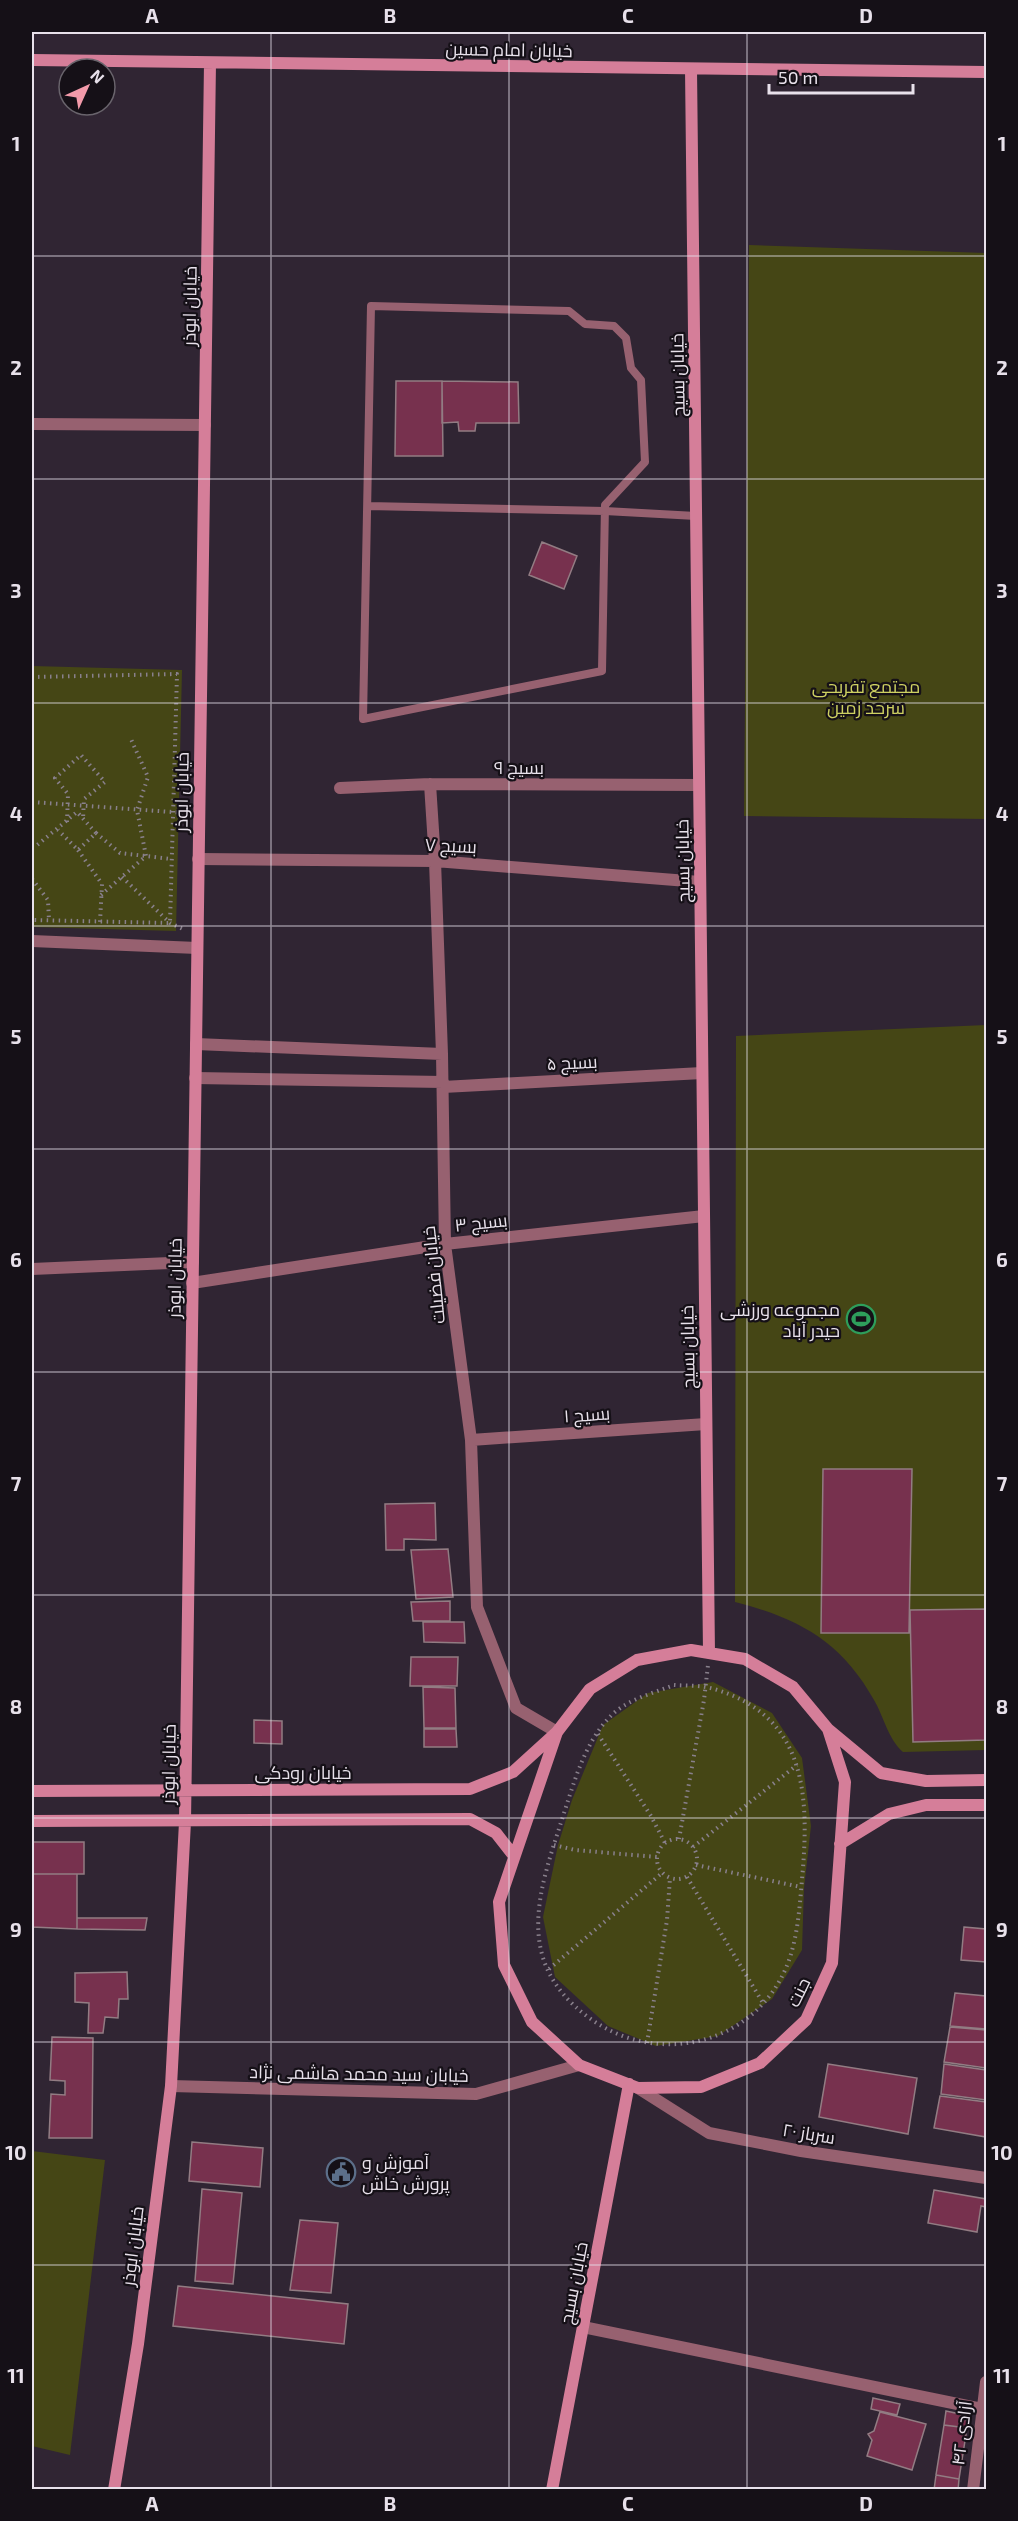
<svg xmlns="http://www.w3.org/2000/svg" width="1018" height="2521" font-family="'Exo 2',Cairo,sans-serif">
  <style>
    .green { fill: #454615 }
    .building { fill: #77314e; stroke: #927c83; stroke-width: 1.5 }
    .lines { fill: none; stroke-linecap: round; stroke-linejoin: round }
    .path { stroke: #89808c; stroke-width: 4; stroke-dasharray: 1.5 4.5; stroke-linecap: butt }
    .lane { stroke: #976170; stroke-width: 8 }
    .street { stroke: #976170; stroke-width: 12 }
    .secondary { stroke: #d57e99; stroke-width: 12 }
    .grid { fill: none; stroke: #e8e1eb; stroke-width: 1.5; stroke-opacity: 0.55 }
    .labels { text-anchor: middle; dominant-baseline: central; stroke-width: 4.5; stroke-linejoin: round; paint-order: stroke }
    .street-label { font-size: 18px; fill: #e8e1eb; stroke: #151017 }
    .park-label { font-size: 18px; fill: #ced162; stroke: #151017 }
    .poi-label { font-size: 18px; fill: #e8e1eb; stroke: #151017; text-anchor: end }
    .neatline { fill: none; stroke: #e8e1eb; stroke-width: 2 }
    .grid-label { font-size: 20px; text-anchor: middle; font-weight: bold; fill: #e8e1eb }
  </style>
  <rect width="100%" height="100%" fill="#302533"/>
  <path class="green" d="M749 245 986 253V819L744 816Z
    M32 666 182 670 176 931 32 927Z
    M986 1025V1750L903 1752C888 1739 884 1717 874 1700 841 1641 798 1618 735 1602L736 1036Z
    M713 1682 772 1713 802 1758 811 1826 804 1888 802 1950 772 1999 718 2036 656 2046 608 2026 555 1977 543 1917 558 1845 572 1800 603 1725 648 1693Z
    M32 2151 105 2160 70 2455 32 2446Z"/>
  <path class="building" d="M396 381H442L443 456H395Z
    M442 381 518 382 519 423H476L475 431H459L458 422 442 423Z
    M542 542 577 556 564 589 529 575Z
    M823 1469H912L909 1633H821Z
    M435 1503 436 1540 404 1539V1550H386L385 1504Z
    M448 1549 453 1597 416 1599 411 1550Z
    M450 1601V1621H413L411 1602Z
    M986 1609V1740L913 1742 910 1610Z
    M423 1622H464L465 1643 424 1642Z
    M411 1657H458L457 1686H410Z
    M423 1687 455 1688 456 1728H424Z
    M254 1720 282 1721V1744L254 1743Z
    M424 1729H456L457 1747H424Z
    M32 1842H84V1874H32Z
    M32 1874H77V1929L32 1927Z
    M77 1918H147L145 1930 77 1929Z
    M964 1927 986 1929V1962L961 1960Z
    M127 1972 128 1999H119L118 2018 105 2017 103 2033H88L89 2003 75 2002V1973Z
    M955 1993 986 1996V2029L950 2026Z
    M950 2027 986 2030V2068L944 2062Z
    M52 2037 93 2038 92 2138H49L51 2094 65 2095V2081L50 2080Z
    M828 2064 917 2078 908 2134 819 2117Z
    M944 2064 986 2070V2100L941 2094Z
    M940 2096 986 2102V2137L934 2128Z
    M192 2142 263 2148 260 2187 189 2181Z
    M202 2189 242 2193 233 2284 195 2281Z
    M934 2190 986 2199V2207L981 2206 977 2232 928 2223Z
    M300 2220 338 2223 331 2293 290 2290Z
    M178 2286 348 2304 344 2344 173 2326Z
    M873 2398 900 2404 897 2415 871 2409Z
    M946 2411 960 2414 968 2422 967 2428 944 2425Z
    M880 2412 926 2424 912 2470 867 2456 872 2440 868 2434 874 2431Z
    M944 2425 967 2428 959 2479 936 2475Z
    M936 2475 959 2479 958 2490H934Z"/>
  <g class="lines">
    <path class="path" d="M32 677 177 674 170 923 32 920
      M32 802 186 813
      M67 822 68 794 55 778 81 755 105 782 84 799 83 819
      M96 833 120 853 171 859
      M32 845 36 846 77 812 96 833 78 850 58 830
      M78 850 102 884 100 922
      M122 877 170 923 183 929
      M32 879 48 900 49 920
      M101 895 146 856 137 810 148 777 130 737
      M674 1685C687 1686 702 1685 714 1689 803 1715 809 1789 803 1868 800 1900 799 1933 788 1963 756 2046 656 2068 588 2017 510 1959 541 1886 565 1810 576 1776 587 1737 615 1712 632 1698 654 1693 674 1685Z
      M598 1734 651 1816 665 1843
      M657 1859a20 20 0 1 1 40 0a20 20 0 1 1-40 0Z
      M679 1839 704 1700 708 1665
      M554 1845 575 1850 657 1857
      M693 1847 797 1765
      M696 1865 801 1887
      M687 1877 763 2003
      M549 1969 662 1873
      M647 2043 667 1920 670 1878"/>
    <path class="lane" d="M371 306 569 311 585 324 614 326 626 338 631 368 641 380 645 462 605 505 602 671 363 719Z
      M368 506 605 511 696 516"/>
    <path class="street" d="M32 424 205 425
      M430 784 435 861 442 1054 445 1244 471 1440 477 1607 516 1708 557 1732
      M340 788 430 784 699 785
      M198 859 435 861 700 882
      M32 941 197 948
      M196 1044 442 1054
      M195 1078 443 1082
      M443 1087 702 1073
      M32 1269 193 1262
      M192 1283 445 1244 704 1216
      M471 1440 706 1424
      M171 2086 476 2094 579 2065
      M638 2088 709 2133 801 2151 986 2178
      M583 2327 982 2409
      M973 2490 986 2382"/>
    <path class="secondary" d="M32 60 986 72
      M691 69 709 1653
      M828 1729 881 1773 926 1781 986 1780
      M32 1791 470 1789 513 1772 557 1732 590 1689 637 1660 691 1650 745 1659 793 1687 828 1729 845 1782 832 1963 806 2020 760 2063 701 2087 638 2088 579 2065 532 2022 504 1965 499 1902 557 1732
      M32 1821 470 1819 496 1833 514 1856
      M840 1844 889 1814 926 1805H986
      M114 2490 138 2344 171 2086 185 1822 210 63
      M552 2490 629 2084"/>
  </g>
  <path class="grid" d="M271 32V2490M509 32V2490M747 32V2490M32 256H986M32 479H986M32 703H986M32 926H986M32 1149H986M32 1372H986M32 1595H986M32 1818H986M32 2042H986M32 2265H986"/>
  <defs>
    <g id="stadium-ring" transform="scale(1.5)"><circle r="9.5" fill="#151017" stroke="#2e9e5b" stroke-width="1.5"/><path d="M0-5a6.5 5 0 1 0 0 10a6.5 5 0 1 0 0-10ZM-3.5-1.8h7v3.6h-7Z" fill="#2e9e5b"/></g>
    <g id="civic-ring" transform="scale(1.5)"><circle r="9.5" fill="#151017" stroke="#5c6f8a" stroke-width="1.5"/><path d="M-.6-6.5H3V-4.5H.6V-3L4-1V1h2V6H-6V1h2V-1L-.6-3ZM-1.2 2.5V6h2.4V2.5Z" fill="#5c6f8a"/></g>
  </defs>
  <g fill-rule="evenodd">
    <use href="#stadium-ring" x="861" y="1319"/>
    <use href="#civic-ring" x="341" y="2172"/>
  </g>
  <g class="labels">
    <g class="street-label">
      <text transform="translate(509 49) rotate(1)">خیابان امام حسین</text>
      <text transform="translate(189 306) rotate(-89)">خیابان ابوذر</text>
      <text transform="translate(677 375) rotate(-91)">خیابان بسیج</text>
      <text x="519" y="767">بسیج ۹</text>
      <text transform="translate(181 792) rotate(-89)">خیابان ابوذر</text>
      <text transform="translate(451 845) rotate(3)">بسیج ۷</text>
      <text transform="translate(682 861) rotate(-91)">خیابان بسیج</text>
      <text transform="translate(572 1062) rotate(-3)">بسیج ۵</text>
      <text transform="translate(481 1222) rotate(-6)">بسیج ۳</text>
      <text transform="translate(433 1275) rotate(-96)">خیابان فضیلت</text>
      <text transform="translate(174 1278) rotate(-89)">خیابان ابوذر</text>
      <text transform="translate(687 1347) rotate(-91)">خیابان بسیج</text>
      <text transform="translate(587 1414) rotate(-4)">بسیج ۱</text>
      <text transform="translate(168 1764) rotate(-89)">خیابان ابوذر</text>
      <text x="303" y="1772">خیابان رودکی</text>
      <text transform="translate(798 1992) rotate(-64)">جنت</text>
      <text transform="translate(359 2073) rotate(1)">خیابان سید محمد هاشمی نژاد</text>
      <text transform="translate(809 2133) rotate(9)">سرباز ۲۰</text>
      <text transform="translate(132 2246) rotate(-83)">خیابان ابوذر</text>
      <text transform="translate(573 2283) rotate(-79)">خیابان بسیج</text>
      <text transform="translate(961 2433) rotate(-83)">آزادی ۴۲</text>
    </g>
    <g class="park-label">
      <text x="866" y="686">مجتمع تفریحی<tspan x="866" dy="21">سرحد زمین</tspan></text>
    </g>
    <g class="poi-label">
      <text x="840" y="1309">مجموعه ورزشی<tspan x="840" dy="21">حیدر آباد</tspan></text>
      <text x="362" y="2162" text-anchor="start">آموزش و<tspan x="362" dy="21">پرورش خاش</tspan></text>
    </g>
  </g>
  <rect width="1018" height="2521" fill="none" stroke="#151017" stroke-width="66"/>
  <g transform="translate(87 87) rotate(45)"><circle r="28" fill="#151017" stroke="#69646c" stroke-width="1.5"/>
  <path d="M0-4.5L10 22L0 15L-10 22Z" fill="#f39aaa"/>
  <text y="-9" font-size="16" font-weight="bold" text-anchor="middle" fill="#e8e1eb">N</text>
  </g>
  <path d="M769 84v9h144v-9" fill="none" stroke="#e8e1eb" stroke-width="3"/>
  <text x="778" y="84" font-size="18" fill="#e8e1eb" stroke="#151017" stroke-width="4.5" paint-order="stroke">50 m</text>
  <rect x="33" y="33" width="952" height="2455" class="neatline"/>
  <g class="grid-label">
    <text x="152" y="23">A</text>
    <text x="390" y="23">B</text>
    <text x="628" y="23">C</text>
    <text x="866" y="23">D</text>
    <text x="16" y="151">1</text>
    <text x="1002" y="151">1</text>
    <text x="16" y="375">2</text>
    <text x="1002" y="375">2</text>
    <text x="16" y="598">3</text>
    <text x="1002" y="598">3</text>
    <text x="16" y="821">4</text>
    <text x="1002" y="821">4</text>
    <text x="16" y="1044">5</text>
    <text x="1002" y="1044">5</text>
    <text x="16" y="1267">6</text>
    <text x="1002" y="1267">6</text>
    <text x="16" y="1491">7</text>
    <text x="1002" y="1491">7</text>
    <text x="16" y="1714">8</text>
    <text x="1002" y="1714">8</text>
    <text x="16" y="1937">9</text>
    <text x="1002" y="1937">9</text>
    <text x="16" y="2160">10</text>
    <text x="1002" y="2160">10</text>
    <text x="16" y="2383">11</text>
    <text x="1002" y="2383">11</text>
    <text x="152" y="2511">A</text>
    <text x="390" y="2511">B</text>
    <text x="628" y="2511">C</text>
    <text x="866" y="2511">D</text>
  </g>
</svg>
